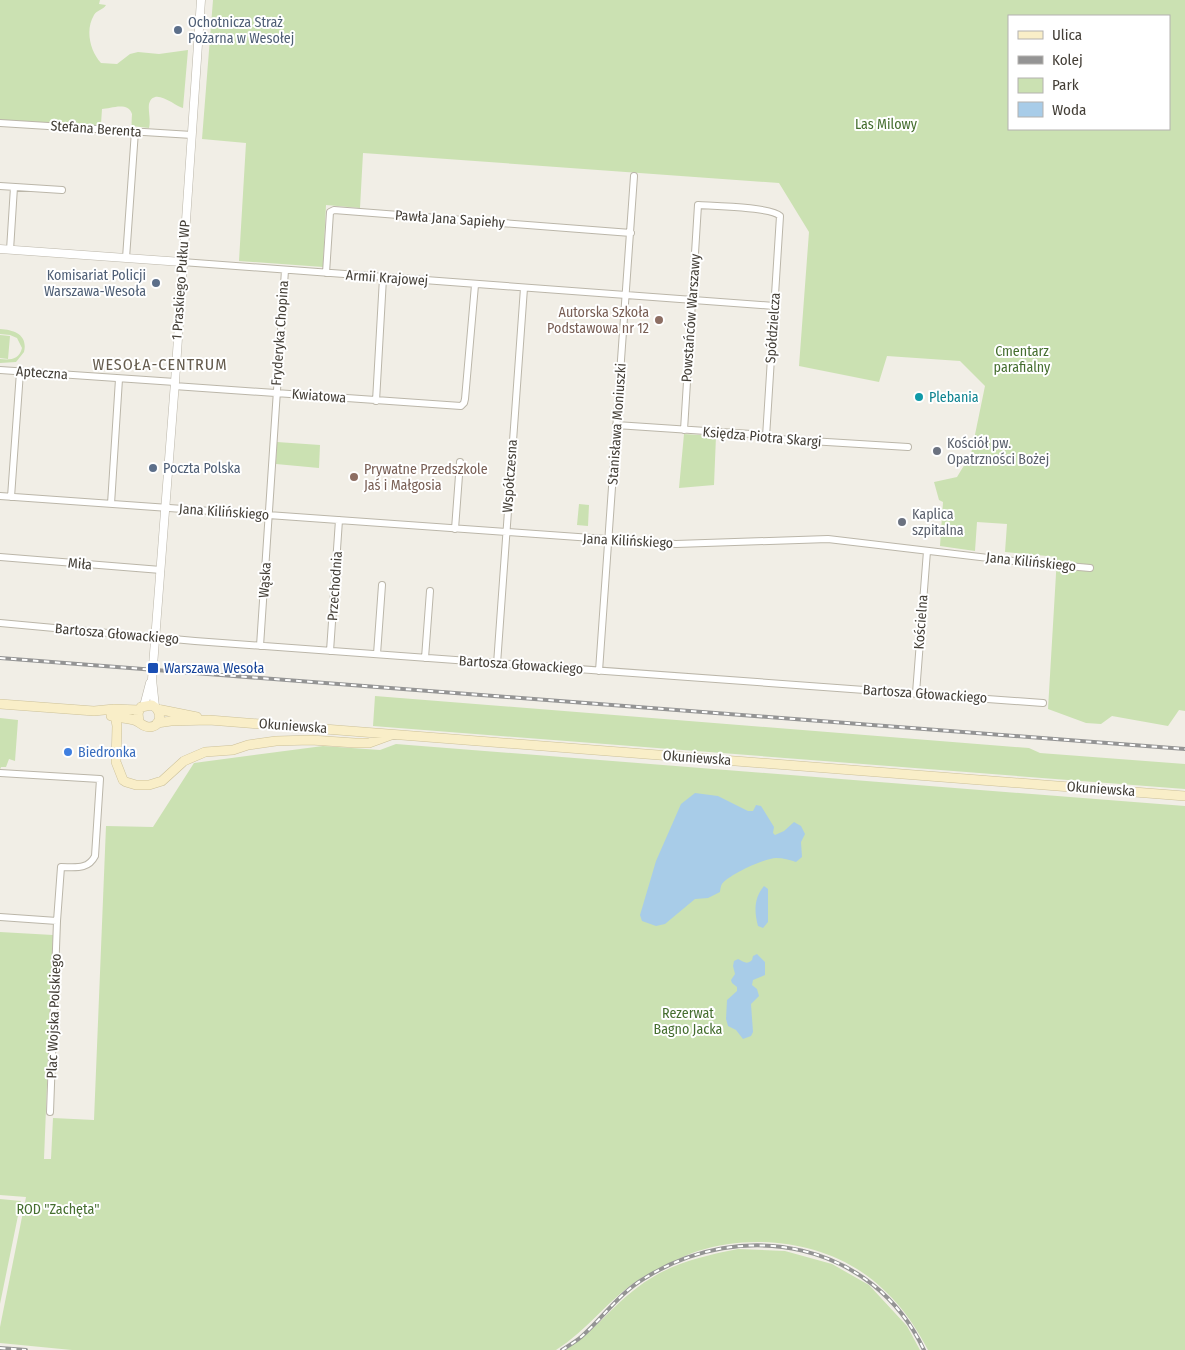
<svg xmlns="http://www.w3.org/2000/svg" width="1185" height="1350" font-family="'Fira Sans Condensed',sans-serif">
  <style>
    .green { fill: #cbe1b2; fill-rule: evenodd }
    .water { fill: #a8cce8 }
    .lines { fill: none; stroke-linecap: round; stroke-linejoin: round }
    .minor-casing { stroke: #bbb6a9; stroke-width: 8 }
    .tertiary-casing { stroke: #bbb6a9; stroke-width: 9 }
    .secondary-casing { stroke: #ccc199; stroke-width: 10 }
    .minor { stroke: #fff; stroke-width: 6 }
    .tertiary { stroke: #fff; stroke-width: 8 }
    .secondary { stroke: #f9eec8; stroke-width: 9 }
    .rail-casing { stroke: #949494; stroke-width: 4 }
    .rail { stroke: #fff; stroke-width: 2; stroke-dasharray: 5.5; stroke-linecap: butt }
    .service-dot { fill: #5c6f8a; stroke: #fff; stroke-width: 2 }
    .education-dot { fill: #8d6e63; stroke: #fff; stroke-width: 2 }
    .culture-dot { fill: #0f9aa8; stroke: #fff; stroke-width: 2 }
    .worship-dot { fill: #6b7280; stroke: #fff; stroke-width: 2 }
    .transit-dot { fill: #1a4fb4; stroke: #fff; stroke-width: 2 }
    .shop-dot { fill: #3f7fe0; stroke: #fff; stroke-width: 2 }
    .labels { text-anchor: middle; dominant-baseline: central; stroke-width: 4; stroke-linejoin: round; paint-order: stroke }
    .service-label { font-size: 14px; fill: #4e5e75; stroke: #fff; text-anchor: start }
    .park-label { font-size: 14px; fill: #456e2f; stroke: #fff }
    .street-label { font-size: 14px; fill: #433e36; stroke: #fff }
    .education-label { font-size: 14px; fill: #785e54; stroke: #fff; text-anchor: end }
    .culture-label { font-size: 14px; fill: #0d838f; stroke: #fff; text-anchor: start }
    .worship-label { font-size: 14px; fill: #5b616d; stroke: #fff; text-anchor: start }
    .transit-label { font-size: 14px; fill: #164399; stroke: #fff; text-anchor: start }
    .shop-label { font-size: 14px; fill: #366cbe; stroke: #fff; text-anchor: start }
    .quarter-label { font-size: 16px; letter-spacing: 1px; fill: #655c4e; stroke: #fff }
  </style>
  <rect width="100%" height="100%" fill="#f1eee6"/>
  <path class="green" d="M0 0H100L99 4 106 5C103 10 97 10 94 15 85 30 90 51 101 63L117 64 130 54 138 52 159 54 188 50 183 108C176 107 154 86 149 104 148 112 151 120 149 128L132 126C131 123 132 118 132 114 128 101 110 109 102 109L101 124 93 126 0 120Z
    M213 0H1185V711L1179 710 1168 726 1112 716 1101 724 1086 723 1048 709 1057 557 1005 552 1007 524 977 522 975 551 940 546 943 502 939 500 934 482 957 477 971 454 985 386 960 361 887 356 879 382 799 366 809 232 779 183 363 153 360 208 326 205 323 267 239 261 246 143 202 139ZM1009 16H1169V129H1009Z
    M0 329C15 330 28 335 24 352L16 362 0 363V359C10 360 19 360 22 348L17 338 10 335 0 334Z
    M0 335 10 336 8 359 0 358Z
    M684 434 716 436 714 485 679 488Z
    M277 442 320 445 319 468 276 464Z
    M579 504 589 505 588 526 577 525Z
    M375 696 1029 748 1040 753 1185 764V789L373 726Z
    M0 718 18 720 15 761 9 759 6 767H1L0 770Z
    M396 744 1185 806V1350H928C917 1329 904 1309 886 1292 839 1244 761 1231 698 1251 682 1256 658 1269 643 1277 610 1297 588 1330 556 1350H72L0 1343V1327L26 1197 0 1195V932L53 935 44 1159H51L53 1118 94 1120 106 826 153 827 194 763 323 746 380 750Z
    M0 1199 21 1201 0 1304Z
    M738 1249 785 1251 832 1264 869 1285 907 1326 920 1350H565C594 1332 612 1306 638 1287 668 1264 702 1256 738 1249Z"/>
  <path class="water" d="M695 793 718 796 748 811H753L756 805 761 806 774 827 773 833 775 835 784 831 794 822 801 826 805 834 801 842 802 857 796 862C790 860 783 858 776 858 765 858 728 875 722 884 721 885 720 891 720 892L708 898 695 899 665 924 656 926 642 921 640 915 656 861 681 804Z
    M764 886 768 889V922L763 928 758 926C754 911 754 898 764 886Z
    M757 954 765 962V975L753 980 752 985 757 989 759 996 751 1004 753 1032 751 1036 743 1039 736 1030 728 1026 726 1019 727 1000 737 991V987L732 983 731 980 735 974 733 966 734 961 738 959C744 962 747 965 752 960L753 956Z"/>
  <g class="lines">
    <g class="minor-casing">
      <path id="minor" d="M0 123 192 135
        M0 186 62 190
        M10 250 14 187
        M126 258 135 131
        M182 262 774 306
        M326 273 330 212 334 210 631 233
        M0 370 175 382
        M174 386 461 406 464 403 465 399 475 285
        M376 401 383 278
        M616 425 751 434 778 439 908 447
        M684 430 698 205C713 206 772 207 780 216L766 437
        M0 496 676 544 828 539 1023 562 1090 568
        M11 497 20 372
        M111 504 119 379
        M455 529 460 462
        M0 557 161 570
        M0 623 195 641 1043 703
        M260 646 285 270
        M330 651 339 520
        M377 654 382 585
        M425 658 430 591
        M497 664 524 288
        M599 671 634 176
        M916 693 927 551
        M0 773 100 779 95 856C88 870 75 867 61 867L57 921 50 1112
        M0 917 57 921"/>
    </g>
    <g class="tertiary-casing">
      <path id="tertiary" d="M0 249 182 262
        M144 706 150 683
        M155 707 152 679 175 382 201 0"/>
    </g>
    <g class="secondary-casing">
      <path id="secondary" d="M0 704 94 711 114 709 139 710
        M114 709 117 726 116 762 123 780 126 782 136 785H149L162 781 184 761 205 752 233 750 248 745 276 741 311 740 355 743H369L391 735
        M157 709 197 717
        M111 716C118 718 127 718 134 720 140 722 143 727 149 727 163 727 162 710 152 705L141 707 138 713 139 722
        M157 723 171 721 209 720 1185 796"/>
    </g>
    <use href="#minor" class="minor"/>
    <use href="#tertiary" class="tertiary"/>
    <use href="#secondary" class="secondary"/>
    <g class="rail-casing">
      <path id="rail" d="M0 658 1185 749
        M0 1348 26 1350
        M562 1350C568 1346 575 1342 581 1337 603 1318 619 1293 645 1278 743 1217 873 1242 924 1350"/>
    </g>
    <use href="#rail" class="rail"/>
  </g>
  <g class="service-dot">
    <circle cx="178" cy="30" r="5"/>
    <circle cx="156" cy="283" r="5"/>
    <circle cx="153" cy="468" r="5"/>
  </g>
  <g class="education-dot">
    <circle cx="659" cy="320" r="5"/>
    <circle cx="354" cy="477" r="5"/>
  </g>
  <circle class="culture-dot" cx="919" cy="397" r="5"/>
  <g class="worship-dot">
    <circle cx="937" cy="451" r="5"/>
    <circle cx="902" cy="522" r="5"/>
  </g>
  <rect class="transit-dot" x="147" y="662" width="12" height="12" rx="2.5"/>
  <circle class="shop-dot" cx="68" cy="752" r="5"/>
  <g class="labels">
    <g class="service-label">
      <text x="188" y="22">Ochotnicza Straż<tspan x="188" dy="16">Pożarna w Wesołej</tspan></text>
      <text x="146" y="275" text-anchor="end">Komisariat Policji<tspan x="146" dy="16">Warszawa-Wesoła</tspan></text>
      <text x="163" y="468">Poczta Polska</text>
    </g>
    <g class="park-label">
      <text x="886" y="124">Las Milowy</text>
      <text x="1022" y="351">Cmentarz<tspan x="1022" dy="16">parafialny</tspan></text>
      <text x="688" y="1013">Rezerwat<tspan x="688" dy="16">Bagno Jacka</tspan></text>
      <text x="58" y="1209">ROD "Zachęta"</text>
    </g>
    <g class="street-label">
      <text transform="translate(96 129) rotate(4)">Stefana Berenta</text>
      <text transform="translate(450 219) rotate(4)">Pawła Jana Sapiehy</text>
      <text transform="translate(387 278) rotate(4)">Armii Krajowej</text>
      <text transform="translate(181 280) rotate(-86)">1 Praskiego Pułku WP</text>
      <text transform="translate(691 318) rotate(-86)">Powstańców Warszawy</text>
      <text transform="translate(773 328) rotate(-86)">Spółdzielcza</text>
      <text transform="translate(280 333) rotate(-86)">Fryderyka Chopina</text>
      <text transform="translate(42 373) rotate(4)">Apteczna</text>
      <text transform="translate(319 396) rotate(4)">Kwiatowa</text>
      <text transform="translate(617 424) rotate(-86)">Stanisława Moniuszki</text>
      <text transform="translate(762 437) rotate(5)">Księdza Piotra Skargi</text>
      <text transform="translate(510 476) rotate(-86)">Współczesna</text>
      <text transform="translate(224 512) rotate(4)">Jana Kilińskiego</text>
      <text transform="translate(628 541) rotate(3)">Jana Kilińskiego</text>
      <text transform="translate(1031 562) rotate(6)">Jana Kilińskiego</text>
      <text transform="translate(80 564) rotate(5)">Miła</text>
      <text transform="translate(265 580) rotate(-86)">Wąska</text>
      <text transform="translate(335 586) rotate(-86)">Przechodnia</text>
      <text transform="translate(921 622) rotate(-86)">Kościelna</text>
      <text transform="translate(117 634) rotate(5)">Bartosza Głowackiego</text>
      <text transform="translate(521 665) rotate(4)">Bartosza Głowackiego</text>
      <text transform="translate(925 694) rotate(4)">Bartosza Głowackiego</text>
      <text transform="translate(293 726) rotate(4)">Okuniewska</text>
      <text transform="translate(697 758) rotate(4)">Okuniewska</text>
      <text transform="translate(1101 789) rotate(4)">Okuniewska</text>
      <text transform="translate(54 1016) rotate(-88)">Plac Wojska Polskiego</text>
    </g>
    <g class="education-label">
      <text x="649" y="312">Autorska Szkoła<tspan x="649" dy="16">Podstawowa nr 12</tspan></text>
      <text x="364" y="469" text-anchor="start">Prywatne Przedszkole<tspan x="364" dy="16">Jaś i Małgosia</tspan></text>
    </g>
    <g class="culture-label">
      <text x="929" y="397">Plebania</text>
    </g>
    <g class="worship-label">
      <text x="947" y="443">Kościół pw.<tspan x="947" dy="16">Opatrzności Bożej</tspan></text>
      <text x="912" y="514">Kaplica<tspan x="912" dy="16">szpitalna</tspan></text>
    </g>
    <g class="transit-label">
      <text x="164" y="668">Warszawa Wesoła</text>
    </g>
    <g class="shop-label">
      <text x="78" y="752">Biedronka</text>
    </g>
    <g class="quarter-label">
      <text x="160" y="364">WESOŁA-CENTRUM</text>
    </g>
  </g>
  <rect x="1008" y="15" width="162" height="115" fill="#ffffff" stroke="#b4b2af"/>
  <rect x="1018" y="31" width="25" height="8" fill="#f9eec8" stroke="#b4b2af"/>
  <text x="1052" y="40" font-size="15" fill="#433e36">Ulica</text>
  <rect x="1018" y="56" width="25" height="8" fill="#949494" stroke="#b4b2af"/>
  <text x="1052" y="65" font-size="15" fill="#433e36">Kolej</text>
  <rect x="1018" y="78" width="25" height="15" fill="#cbe1b2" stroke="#b4b2af"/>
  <text x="1052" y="90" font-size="15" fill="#433e36">Park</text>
  <rect x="1018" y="102" width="25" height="15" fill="#a8cce8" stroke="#b4b2af"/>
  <text x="1052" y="115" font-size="15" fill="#433e36">Woda</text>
</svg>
